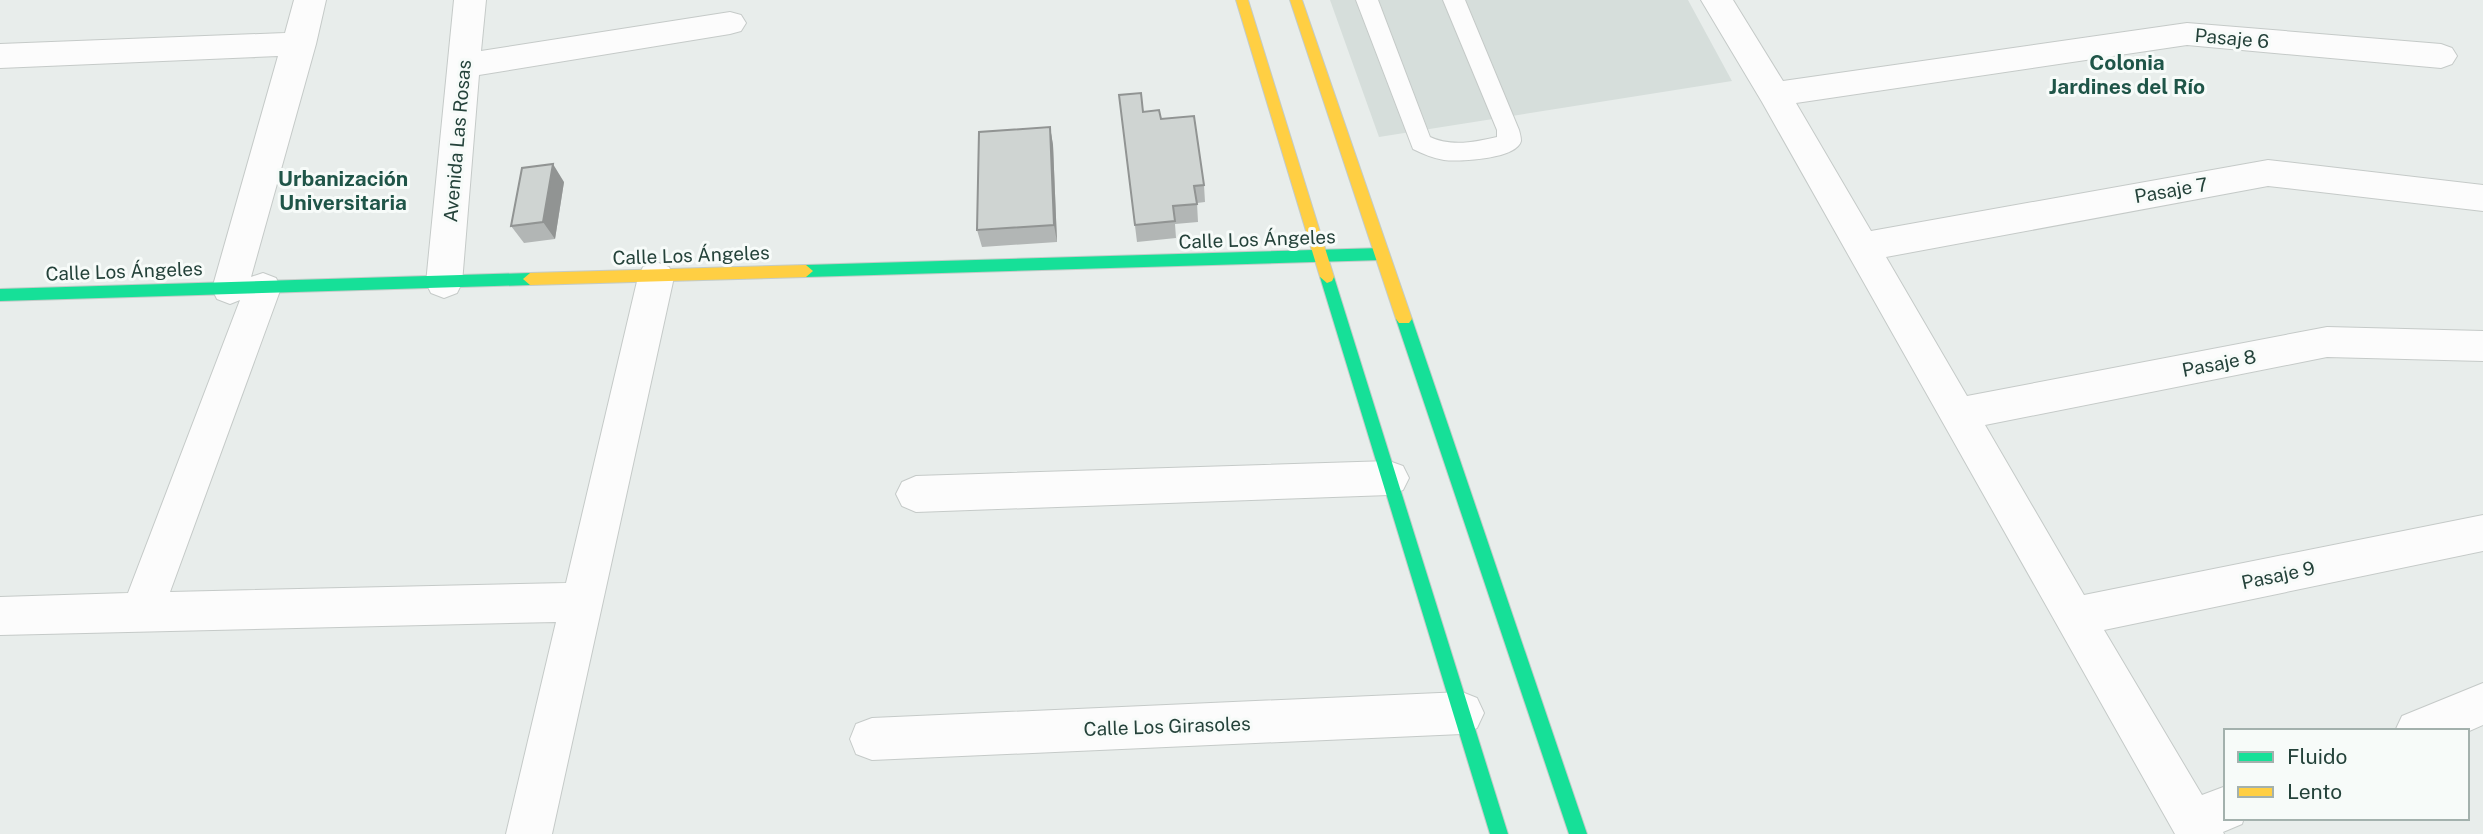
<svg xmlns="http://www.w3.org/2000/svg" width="2483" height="834" font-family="'Public Sans',sans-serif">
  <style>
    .built { fill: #d6dedb }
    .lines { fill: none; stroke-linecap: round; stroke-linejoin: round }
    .lane-casing { stroke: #c5cac8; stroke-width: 2 }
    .street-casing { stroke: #c5cac8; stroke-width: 2 }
    .fast-casing { stroke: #c3cbc8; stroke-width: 2 }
    .slow-casing { stroke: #c3cbc8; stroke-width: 2 }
    .lane { fill: #fcfcfc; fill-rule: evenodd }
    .street { fill: #fcfcfc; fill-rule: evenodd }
    .fast { fill: #16e098; fill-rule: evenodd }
    .slow { fill: #ffcf43; fill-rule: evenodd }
    .wall { fill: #b2b6b5 }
    .shaded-wall { fill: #919493 }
    .building { fill: #cfd4d2; stroke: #919493; stroke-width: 2 }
    .labels { text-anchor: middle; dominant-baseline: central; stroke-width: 6; stroke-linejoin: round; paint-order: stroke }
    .street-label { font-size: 19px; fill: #24423a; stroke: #f7fbf9 }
    .neighbourhood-label { font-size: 21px; font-weight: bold; fill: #1f5548; stroke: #f7fbf9 }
  </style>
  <rect width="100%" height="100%" fill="#e8edeb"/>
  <path class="built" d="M1330 0H1688L1732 81 1379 137Z"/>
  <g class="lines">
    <g class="lane-casing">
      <path id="lane" d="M1356 0H1378L1430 137C1451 147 1476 142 1497 137V130L1443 0H1465L1519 130C1520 134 1521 137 1521 141 1517 159 1459 162 1444 160 1433 158 1423 154 1413 149Z"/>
    </g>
    <g class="street-casing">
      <path id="street" d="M294 0H326L316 44 251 277 263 273 276 278 281 288 170 592 566 583 638 277 643 267 656 262 669 267 674 277 552 834H506L556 622 0 635V597L128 593 240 300 230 304 217 299 212 289 278 56 0 68V44L285 33Z
        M454 0H486L481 51 730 12 741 15 746 23 741 31 730 34 479 75 462 283 457 293 444 298 431 293 426 283Z
        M1701 0H1733L1783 81 2187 23 2441 44 2452 48 2457 56 2452 64 2441 68 2187 45 1796 103 1871 231 2268 160 2483 185V211L2268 186 1886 257 1967 396 2327 327 2483 331V361L2327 357 1985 425 2084 595 2483 515V551L2104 630 2202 795 2226 786V818H2244L2242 824 2223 832 2224 834H2175L1762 102Z
        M1389 461 1403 466 1409 478 1403 490 1389 495 916 512 902 506 896 494 902 482 916 476Z
        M2483 683V725L2467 732 2395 731 2402 716Z
        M1462 692 1477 698 1484 713 1477 728 1462 734 872 760 856 754 850 739 856 724 872 718Z"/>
    </g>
    <g class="fast-casing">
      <path id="fast" d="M1382 248 1389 254 1382 260 806 277 799 271 806 265Z
        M1327 271 1334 277 1508 834H1490L1320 277Z
        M530 273 537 279 530 285 0 301V289Z
        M1404 313 1409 315 1412 319 1587 834H1569L1396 319 1399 315Z"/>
    </g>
    <g class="slow-casing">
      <path id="slow" d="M1236 0H1248L1334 277 1332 281 1327 283 1320 277Z
        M1290 0H1302L1412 319 1409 323H1399L1396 319Z
        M806 265 813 271 806 277 530 285 523 279 530 273Z"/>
    </g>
    <use href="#lane" class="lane"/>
    <use href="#street" class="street"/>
    <use href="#fast" class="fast"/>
    <use href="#slow" class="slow"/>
  </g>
  <path class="wall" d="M1119 95 1143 112 1161 119 1204 185 1205 202 1197 203 1198 222 1175 224 1176 238 1137 242Z
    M1050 127 1053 145 1057 242 982 247 977 230Z
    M564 182 555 239 524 243 511 226Z"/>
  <path class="shaded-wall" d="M1050 127 1053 145 1057 242 1054 225Z
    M553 164 564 182 555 239 543 222Z"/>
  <path class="building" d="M1141 93 1143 112 1159 110 1161 119 1194 116 1204 185 1194 186 1197 204 1173 206 1175 221 1135 225 1119 95Z
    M1050 127 1054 225 977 230 979 132Z
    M553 164 543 222 511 226 522 168Z"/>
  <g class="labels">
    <g class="street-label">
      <text transform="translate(2232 38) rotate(5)">Pasaje 6</text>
      <text transform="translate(457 141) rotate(-85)">Avenida Las Rosas</text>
      <text transform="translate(2171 190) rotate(-10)">Pasaje 7</text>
      <text transform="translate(1257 239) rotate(-2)">Calle Los Ángeles</text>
      <text transform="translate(691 255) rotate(-2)">Calle Los Ángeles</text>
      <text transform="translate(124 271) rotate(-2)">Calle Los Ángeles</text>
      <text transform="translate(2219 363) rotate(-11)">Pasaje 8</text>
      <text transform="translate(2278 575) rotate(-12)">Pasaje 9</text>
      <text transform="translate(1167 726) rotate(-2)">Calle Los Girasoles</text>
    </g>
    <g class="neighbourhood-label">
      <text x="2127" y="62">Colonia<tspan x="2127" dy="24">Jardines del Río</tspan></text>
      <text x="343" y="178">Urbanización<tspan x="343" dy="24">Universitaria</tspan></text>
    </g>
  </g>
  <rect x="2224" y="729" width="245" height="91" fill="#f7fbf9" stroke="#a3b1ad" stroke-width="2"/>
  <rect x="2238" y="752" width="35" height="10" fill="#16e098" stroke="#a3b1ad" stroke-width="2"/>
  <text x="2287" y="764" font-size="21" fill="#24423a">Fluido</text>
  <rect x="2238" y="787" width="35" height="10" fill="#ffcf43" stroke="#a3b1ad" stroke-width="2"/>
  <text x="2287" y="799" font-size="21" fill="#24423a">Lento</text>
</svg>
